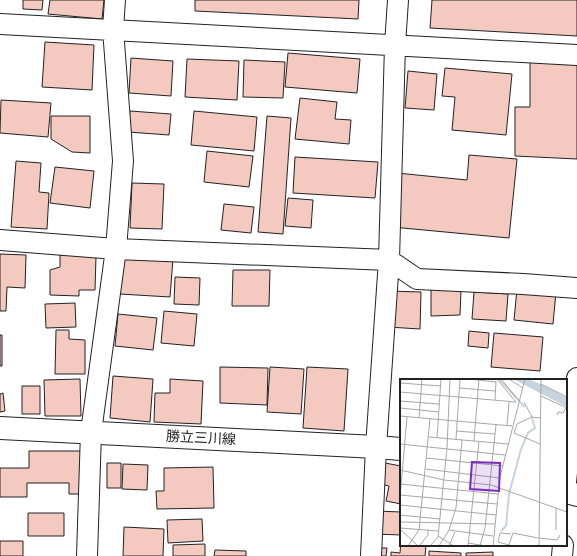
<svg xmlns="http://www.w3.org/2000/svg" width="577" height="556" font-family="Figtree,'Noto Sans JP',sans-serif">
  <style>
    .building { fill: #f3c9c0; stroke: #222 }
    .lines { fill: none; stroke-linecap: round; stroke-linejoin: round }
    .minor-casing { stroke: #222; stroke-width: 22 }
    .secondary-casing { stroke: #222; stroke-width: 24 }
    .minor { stroke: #fff; stroke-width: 20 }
    .secondary { stroke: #fff; stroke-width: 22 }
    .labels { text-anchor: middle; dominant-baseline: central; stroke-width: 3; stroke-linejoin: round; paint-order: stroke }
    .street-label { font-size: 14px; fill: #222; stroke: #fff }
    .inset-river { fill: none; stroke: #c7d3dd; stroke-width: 2 }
    .inset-road { fill: none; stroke: #a7a7a7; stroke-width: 1 }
    .view { fill: #7b2cbf; fill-opacity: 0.15; stroke: #7b2cbf; stroke-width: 2 }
    .inset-edge { fill: none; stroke: #222; stroke-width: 2 }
  </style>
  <rect width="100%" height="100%" fill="#fff"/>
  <path class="building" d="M23 0H43L42 10 23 9Z
    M50 0H104L102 19 48 14Z
    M195 0H359L358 19 195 11Z
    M432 0H577V36L430 28Z
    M45 42 94 45 92 90 42 87Z
    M288 53 360 59 357 93 285 87Z
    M131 58 173 61 171 96 129 93Z
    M187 59 239 61 237 100 185 97Z
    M244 60 285 62 283 98 243 97Z
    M530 60 577 61V159L515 156V107H530Z
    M445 68 512 74 506 135 452 130 455 97 442 96Z
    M408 71 437 74 434 110 405 108Z
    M300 98 337 102 335 119 351 120 349 144 295 139Z
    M1 100 51 103 48 137 0 133Z
    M130 111 171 114 169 135 128 132Z
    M194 111 257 117 254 151 191 145Z
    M51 116H90V153L72 152 51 139Z
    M267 116 291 118 283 234 258 232Z
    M207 151 253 156 249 187 204 182Z
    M469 155 517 159 509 238 392 227 397 173 467 180Z
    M295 157 378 162 375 198 293 193Z
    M16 161 41 163 39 192 49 193 47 229 11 227Z
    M55 167 94 171 90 208 50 203Z
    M132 183 164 184 162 229 130 228Z
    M288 198 313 200 311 228 285 226Z
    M224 204 254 207 251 233 221 230Z
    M0 254 26 255 25 288 7 287 6 311H0Z
    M60 255 96 256 95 290H79V296L50 295V270L60 267Z
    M123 256 173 259 170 297 120 294Z
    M233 270H270L269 306H232Z
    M175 277 200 278 199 305 174 304Z
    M431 288 461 290 460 315 431 316Z
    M517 289 556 292 553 324 514 320Z
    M389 291 421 292 420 329 388 327Z
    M474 292 508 294 506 321 472 319Z
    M75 303 76 327 46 328 45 304Z
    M164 311 197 314 194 346 161 343Z
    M118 314 157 318 153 350 115 346Z
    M56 330H69V339L85 340V374H55Z
    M469 331 489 333 488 348 468 346Z
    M494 333 543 337 540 371 491 367Z
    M0 335H2V366H0Z
    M220 367 268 368 267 405 220 403Z
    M270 367 304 369 301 414 267 412Z
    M307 367 348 369 344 431 303 428Z
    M113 376 153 379 150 422 110 418Z
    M80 379 81 416H45L44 380Z
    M170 379 203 381 201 424 154 422 155 393H170Z
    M22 386H40V414H22Z
    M3 393 5 411 0 412V394Z
    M29 451H86V494H69V483H27V497H0V468H29Z
    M107 463H121V488H107Z
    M385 463 401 466V504L386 501 389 486 380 484Z
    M123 464 148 465 147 490 122 489Z
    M213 467 214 508 157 509 156 491H164V468Z
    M376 511 401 512V535L375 534Z
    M28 513H64V536H28Z
    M202 519 203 541 168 543 167 520Z
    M124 527 164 529 163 556H123Z
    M0 541H23V556H0Z
    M401 541V545H426L425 556H391V552L400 553Z
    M205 544V556H173V545Z
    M369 548H387L386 556H368Z
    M215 550 246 551V556H214Z
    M429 551 461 553V556H429Z
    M493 552V556H466V553Z"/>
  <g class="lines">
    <g class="minor-casing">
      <path id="minor" d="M0 24 577 55
        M0 240 116 249 389 260 417 279 523 284 577 288
        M566 482 577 378
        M87 556 91 432 116 249 123 161 113 29 115 0
        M371 556 376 447 389 260 395 45 398 0
        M562 556 563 545"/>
    </g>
    <g class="secondary-casing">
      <path id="secondary" d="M0 428 376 447 401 449
        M566 492 577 495"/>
    </g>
    <use href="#minor" class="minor"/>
    <use href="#secondary" class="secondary"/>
  </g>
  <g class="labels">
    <g class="street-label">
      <text transform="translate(201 438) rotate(3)">勝立三川線</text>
    </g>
  </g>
  <g transform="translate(400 379)">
    <rect width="167" height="167" fill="#fff"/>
    <path d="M113 0H128L143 6 167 19V28Z" fill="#c7d3dd"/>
    <path class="inset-river" d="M99 0 125 28M101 152 106 147 109 115 121 70 128 54 135 49 132 39"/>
    <path class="inset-road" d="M69 0 96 3M97 0 116 23M101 0 119 22M109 0 123 9M0 4 41 7M141 5 167 18M59 9 95 12M0 13 116 23M141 17 167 29M95 21 96 2M0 22 39 25M124 23 132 38M0 29 39 33M157 36 158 33 163 34 166 29M0 37 112 47M19 39 22 0M140 39 132 38 117 45 114 54 140 65M107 47 109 23M56 52 95 55M29 58 108 65M37 59 41 0M56 60 60 0M74 62 79 0M0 65 105 76M26 79 103 87M25 90 100 99M0 91 44 101 91 106 167 133M0 105 98 115M0 116 97 125M0 118 7 38M0 126 96 136M0 136 40 140M0 143 95 145M0 149 38 152M0 150 18 167M49 151 93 157M156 151V129M111 155 100 154 98 163 109 166 113 154 138 159M38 157 54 167M139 159 157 161 160 156M68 164 86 167M8 167 19 151 30 40M19 167 28 156V151M30 167 38 158 47 69 50 0M39 167 49 151 56 129 62 61M49 167 55 153M68 167 79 62M80 167 85 149 96 46M93 167 100 98 125 0M139 167 141 0"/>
    <path class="view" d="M72 83 100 84 99 112 70 110Z"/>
    <rect width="167" height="167" class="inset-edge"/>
  </g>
</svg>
